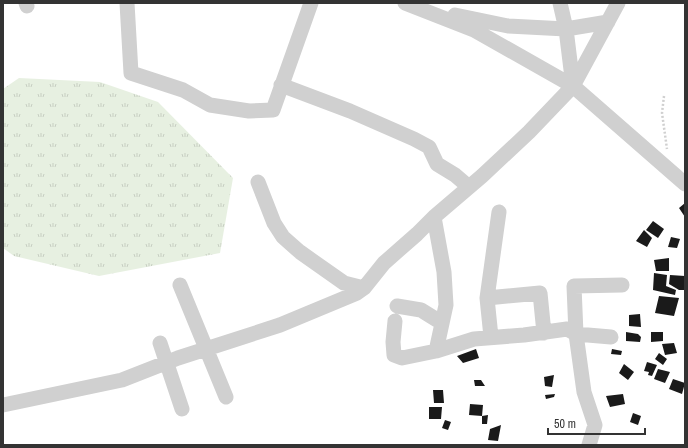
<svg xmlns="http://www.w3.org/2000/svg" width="688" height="448" font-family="'Archivo Narrow',sans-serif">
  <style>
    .grass { fill: url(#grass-tufts) }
    .building { fill: #1a1a1a }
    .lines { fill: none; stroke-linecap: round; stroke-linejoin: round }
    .path { stroke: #d0d0d0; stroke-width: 2.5; stroke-dasharray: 2 2; stroke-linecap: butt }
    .minor { stroke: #d0d0d0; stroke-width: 15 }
  </style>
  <defs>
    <pattern id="grass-tufts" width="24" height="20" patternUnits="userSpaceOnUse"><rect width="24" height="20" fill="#e7f0e1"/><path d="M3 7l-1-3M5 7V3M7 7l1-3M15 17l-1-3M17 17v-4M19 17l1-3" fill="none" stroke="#c7cec2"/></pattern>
  </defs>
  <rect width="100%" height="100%" fill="#fff"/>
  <path class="grass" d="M19 78 100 82 158 102 233 178 220 253 99 276 14 256 3 248V89Z"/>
  <path class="building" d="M685 203V217L679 208Z
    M653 221 664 229 658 238 646 230Z
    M644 230 652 238 647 247 636 241Z
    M671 237 680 239 677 248 668 247Z
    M669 258V271H656L654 260Z
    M654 273 667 275 666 286 676 290 675 295 653 290Z
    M670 275 685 276V290H679L669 284Z
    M659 296 679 298 674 316 655 313Z
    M640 314 641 327 629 326V315Z
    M626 332 638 334 641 337 640 342 626 341Z
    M651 332H663V341L651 342Z
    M674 343 677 353 665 355 662 344Z
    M476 349 479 358 463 363 457 356Z
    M612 349 622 351 621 355 611 354Z
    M659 353 667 359 663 365 655 359Z
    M647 362 657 365 652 376 648 375 649 372 644 371Z
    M624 364 634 372 628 380 619 373Z
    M658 369 670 372 665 383 654 379Z
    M554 375 552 387 545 386 544 377Z
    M673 379 685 383 682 394 669 389Z
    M474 380H481L485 386H475Z
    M433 390H443L444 403H434Z
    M555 394 554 397 546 399 545 395Z
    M623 394 625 404 610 407 606 396Z
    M470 404 483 405 482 416 469 415Z
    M429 407H442L441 419H429Z
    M633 413 641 416 638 425 630 422Z
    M488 415 487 424H482V416Z
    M445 420 451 422 448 430 442 428Z
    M501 425 498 441 488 440 490 429Z"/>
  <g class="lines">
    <path class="path" d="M664 96 662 113 667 149"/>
    <path class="minor" d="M26 3 27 6
      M127 3 131 73 183 90 210 105 249 111 273 110 311 3
      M405 3 474 30 573 86 676 176 685 184
      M560 3 566 29 573 86
      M455 15 508 26 566 29 608 22
      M281 85 350 111 414 139 429 147 437 164 455 175 469 187
      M258 182 274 223 283 237 300 252 344 283 364 288
      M434 217 444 272 446 305 436 351
      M180 285 226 397
      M487 298 540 293 544 333
      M397 306 421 310 442 323
      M395 321 393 342 394 355 402 358 436 351 474 339 524 335 567 329 576 334 611 337
      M491 337 487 298 499 212
      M160 343 182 409
      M3 405 122 380 178 358 280 325 357 293 364 288 384 263 417 234 434 217 482 176 529 132 573 86 618 3
      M589 445 595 425 584 392 576 334 574 286 622 285"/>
  </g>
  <rect width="688" height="448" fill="none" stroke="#333333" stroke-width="8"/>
  <path d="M548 428v6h97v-6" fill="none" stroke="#333333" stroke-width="2"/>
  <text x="554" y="428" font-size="12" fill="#333333" stroke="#ffffff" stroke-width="3" paint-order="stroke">50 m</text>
</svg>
